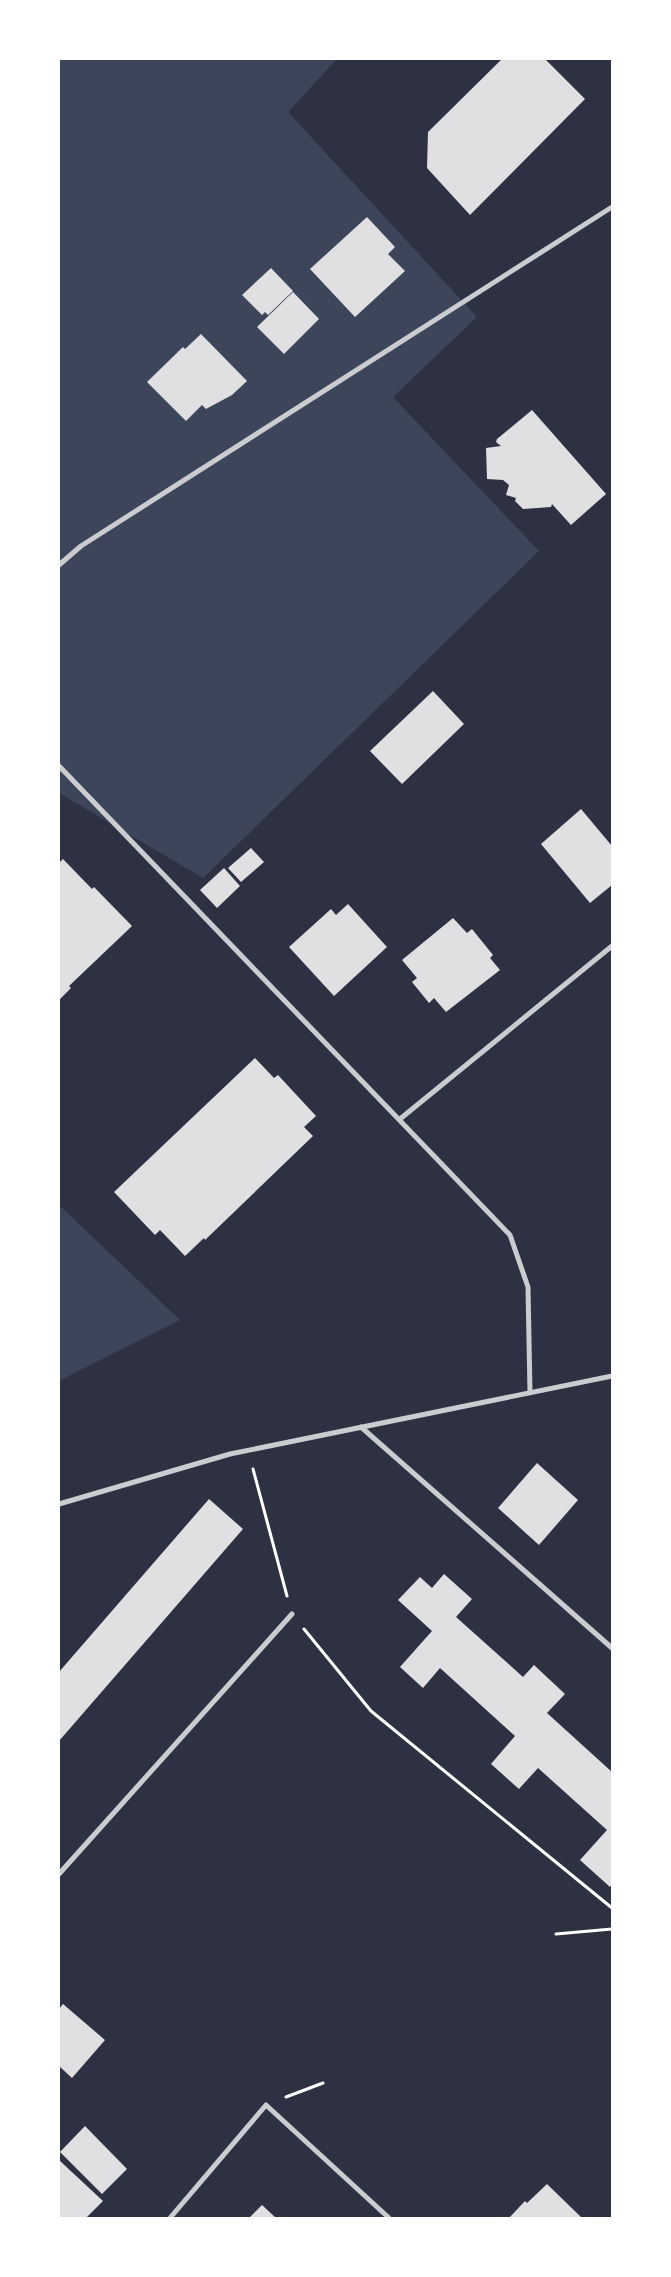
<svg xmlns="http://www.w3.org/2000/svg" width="671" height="2277" font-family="Rubik,sans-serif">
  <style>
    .green { fill: #3c4559 }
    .building { fill: #e0e0e3 }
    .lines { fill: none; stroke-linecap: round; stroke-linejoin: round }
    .path { stroke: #fff; stroke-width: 3 }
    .minor { stroke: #caccd0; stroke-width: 5 }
  </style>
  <rect width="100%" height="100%" fill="#2d3142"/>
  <path class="green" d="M59 59H337L288 112 477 317 393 397 539 551 203 878 59 793Z
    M59 1205 180 1320 59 1381Z"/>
  <path class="building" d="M502 59H545L585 99 470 215 427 168 428 132Z
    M367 217 395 247 388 254 405 271 355 317 310 269Z
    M271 268 293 291 268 315 265 312 262 315 242 295Z
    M293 292 319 319 284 354 257 327Z
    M201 334 247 381 232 395 206 409 202 405 186 421 147 382 183 347 185 349Z
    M532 410 606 494 571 525 552 504 551 507 523 509 515 501 516 498 506 495 509 485 503 480 487 479 486 448 501 446 496 442 497 439Z
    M433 691 464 724 402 784 370 751Z
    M581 809 612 846V885L590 903 541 844Z
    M251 848 264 862 241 882 228 868Z
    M63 859 92 889 94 887 132 926 69 986 71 988 59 1000V863Z
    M224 868 240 886 217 908 200 890Z
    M348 904 387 947 334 996 289 947 331 909 336 915Z
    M453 918 467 933 472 929 493 955 490 958 500 970 446 1012 434 998 429 1003 412 982 417 978 402 960Z
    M255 1058 274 1078 278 1075 316 1116 304 1127 313 1136 205 1240 204 1238 185 1256 160 1230 155 1235 114 1192Z
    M537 1463 578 1500 539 1545 498 1508Z
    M209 1499 243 1529 59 1741V1672Z
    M444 1574 472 1599 456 1617 523 1677 534 1665 565 1694 547 1713 612 1772V1884L610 1887 580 1860 607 1830 538 1768 519 1789 491 1764 515 1736 440 1668 423 1688 400 1667 432 1631 398 1600 420 1577 432 1588Z
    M63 2004 105 2040 72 2078 59 2066V2009Z
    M85 2126 127 2169 102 2194 60 2152Z
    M59 2160 103 2201 86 2218H59Z
    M547 2184 582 2218H509L525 2201 527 2203Z
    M262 2205 276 2218H249Z"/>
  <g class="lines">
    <path class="path" d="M253 1469 287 1596
      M304 1629 371 1711 612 1908
      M556 1934 612 1929
      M286 2097 323 2083"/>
    <path class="minor" d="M59 565 81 546 612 207
      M59 766 510 1235 528 1287 530 1393
      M400 1119 612 946
      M361 1427 612 1648
      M59 1504 230 1454 612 1376
      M59 1874 292 1614
      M170 2218 266 2105 389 2218"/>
  </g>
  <rect width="671" height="2277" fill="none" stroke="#ffffff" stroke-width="120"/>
</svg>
